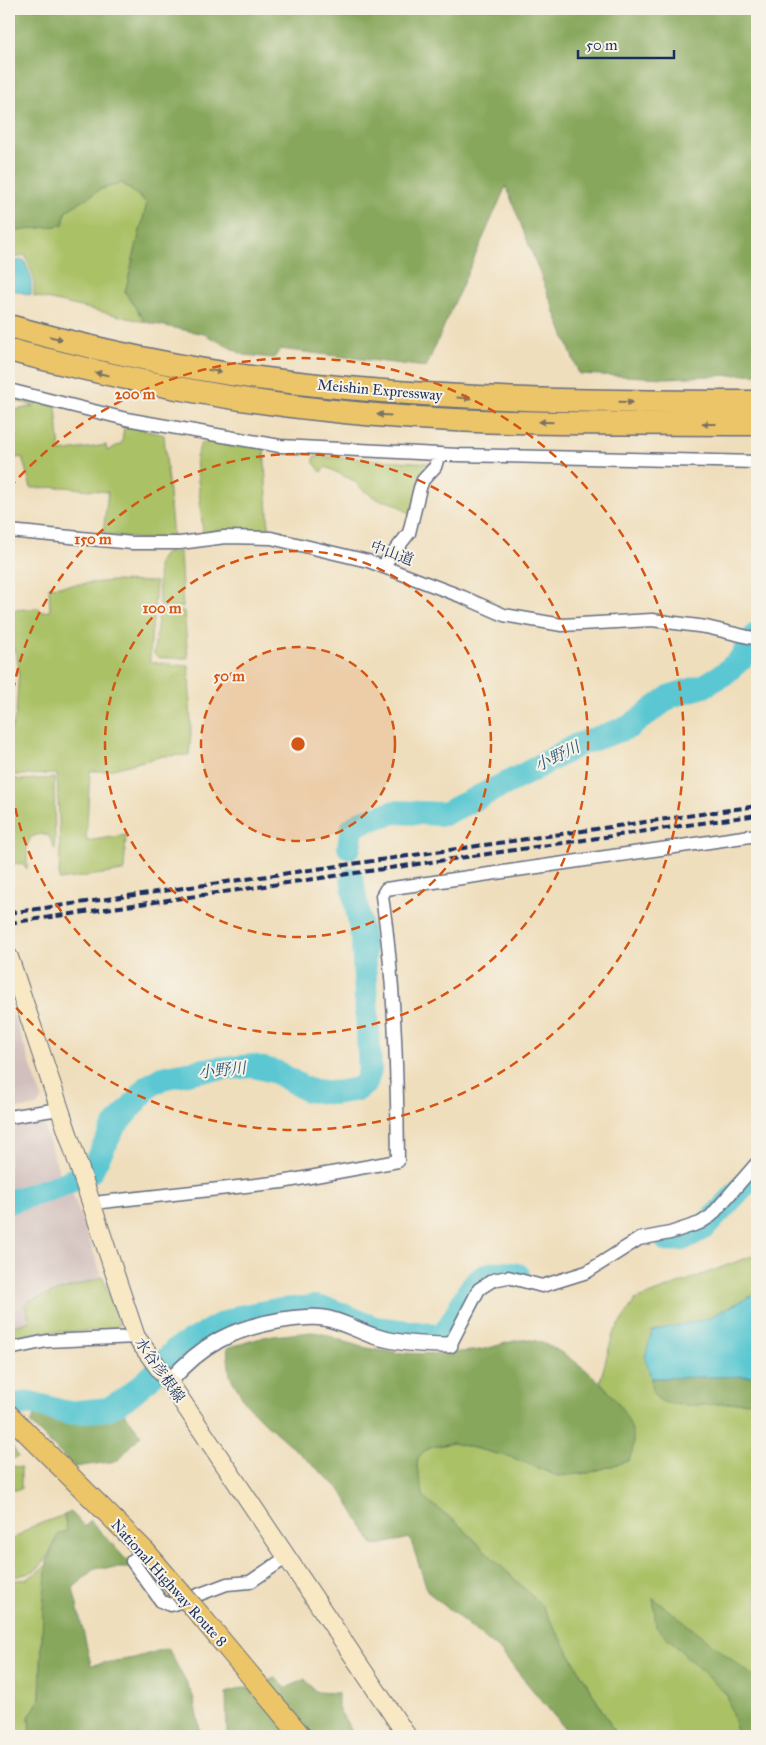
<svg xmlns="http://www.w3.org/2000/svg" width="766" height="1745" font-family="'IM FELL Great Primer','Noto Serif JP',serif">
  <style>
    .industrial { fill: #d1bfbd }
    .green { fill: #aac166; stroke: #627862 }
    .forest { fill: #87a75b; stroke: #516b5c }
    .water { fill: #5ac7d2; stroke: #3a7b98 }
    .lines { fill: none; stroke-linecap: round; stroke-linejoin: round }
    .river { stroke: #5ac7d2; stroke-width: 24 }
    .minor-casing { stroke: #656c7f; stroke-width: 15 }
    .tertiary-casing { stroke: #656c7f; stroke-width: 18 }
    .secondary-casing { stroke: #656c7f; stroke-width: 20 }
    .trunk-casing { stroke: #656c7f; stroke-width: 22 }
    .motorway-casing { stroke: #656c7f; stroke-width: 25 }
    .minor { stroke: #fff; stroke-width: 12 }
    .tertiary { stroke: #fff; stroke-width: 15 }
    .secondary { stroke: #f8e8c3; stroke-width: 18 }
    .trunk { stroke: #edc569; stroke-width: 20 }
    .motorway { stroke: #edc569; stroke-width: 22 }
    .rail { stroke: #1b2f5e; stroke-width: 4; stroke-dasharray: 8 4; stroke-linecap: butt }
    .trunk-bridge-casing { stroke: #656c7f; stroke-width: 22; stroke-linecap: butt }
    .trunk-bridge { stroke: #edc569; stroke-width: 20 }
    .oneway { fill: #797263 }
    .ring { fill: none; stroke: #d45514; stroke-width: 2.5; stroke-dasharray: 9 6 }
    .labels { text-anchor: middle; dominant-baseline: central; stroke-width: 4; stroke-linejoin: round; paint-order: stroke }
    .street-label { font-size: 15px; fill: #1b2f5e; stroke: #f7f3e8 }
    .water-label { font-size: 16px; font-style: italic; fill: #2b557b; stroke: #f7f3e8 }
    .centre { fill: #d45514; stroke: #f7f3e8; stroke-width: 2.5 }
    .ring-label { font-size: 15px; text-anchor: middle; font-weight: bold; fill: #d45514; stroke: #f7f3e8; stroke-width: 4; stroke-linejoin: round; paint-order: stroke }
  </style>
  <rect width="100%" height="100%" fill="#f7f3e8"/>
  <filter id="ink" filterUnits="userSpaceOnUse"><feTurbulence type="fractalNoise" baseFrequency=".02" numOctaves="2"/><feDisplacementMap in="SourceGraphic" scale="10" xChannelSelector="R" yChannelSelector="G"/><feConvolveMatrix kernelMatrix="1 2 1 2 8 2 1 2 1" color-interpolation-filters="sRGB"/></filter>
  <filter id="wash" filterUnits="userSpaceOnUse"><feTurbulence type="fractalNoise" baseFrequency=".0096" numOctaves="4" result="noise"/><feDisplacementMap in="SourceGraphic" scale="20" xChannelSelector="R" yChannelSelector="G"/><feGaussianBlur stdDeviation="1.12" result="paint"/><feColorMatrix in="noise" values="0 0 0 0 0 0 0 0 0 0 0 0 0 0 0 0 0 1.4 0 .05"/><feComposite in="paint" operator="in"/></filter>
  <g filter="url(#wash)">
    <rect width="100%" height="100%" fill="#efdebc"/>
    <path class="industrial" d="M9 1002 42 1098 37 1106 9 1110Z
      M42 1121 60 1174 53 1178 9 1190V1126Z
      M72 1193 119 1324 116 1330 32 1333 9 1338V1214Z"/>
    <path class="green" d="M122 183 147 203 125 292 145 322 34 296V277L25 255 9 258V232L63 225 66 211 101 189Z
      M9 393 56 406 60 452 106 445 107 451 122 443 124 425 164 435 173 539H138L103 534 108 492 64 487 31 488 22 457 9 459V411L35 406 9 399Z
      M212 441 264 448 269 530H218L203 534 196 458 201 443Z
      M314 456 431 463 410 514 396 504 377 499 363 490 354 481 326 467 321 472 314 463Z
      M180 552 183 607H163L159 604 158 563 166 553Z
      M111 581 156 582C155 609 150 635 150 662L189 666 191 734 189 755 163 756 105 771H90L86 841 126 835 124 871 59 880 60 845 57 774 16 775 9 772V736L16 714 19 669 17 657 9 639 14 610 39 608 41 612 50 611 49 587Z
      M163 611H184L188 658H159L154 654C155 639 158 627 158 614Z
      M9 777 21 780 54 778 55 850 49 836 40 834 31 837 27 846V869L23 864 9 863Z
      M757 1254V1736H617L542 1606 456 1522 424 1498 417 1468 418 1458 424 1451 432 1447 453 1443 511 1457 558 1476 588 1473 628 1461 613 1397 600 1381 613 1334 635 1300Z
      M103 1277 119 1324 116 1330 32 1333 9 1338V1317L12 1327 30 1321 25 1306 28 1301Z
      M9 1439 18 1457 9 1459 10 1466 21 1467V1489L9 1491Z
      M64 1515 67 1531 58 1534C46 1562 42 1574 9 1577V1542L31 1527Z
      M47 1565 43 1610 40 1699 29 1717 30 1736H9V1581L27 1579Z"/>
    <path class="forest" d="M9 9H757V374L667 378 579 374 506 186 426 367 280 349 274 358 244 355 204 334 145 322 125 292 147 203 122 183 101 189 66 211 63 225 9 232Z
      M311 1332C328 1333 342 1342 359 1346 397 1356 441 1355 480 1350 497 1347 519 1336 536 1341 573 1351 655 1418 628 1461L588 1473 558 1476 511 1457 453 1443 432 1447 424 1451 418 1458 417 1468 424 1498 456 1522 542 1606 617 1736H571L501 1652 428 1592 410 1538 374 1546 340 1489 264 1422 245 1402 230 1376 227 1348 264 1337Z
      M757 1376V1401C737 1402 671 1411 658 1399 651 1393 651 1386 651 1378Z
      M118 1405 141 1435 117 1461 74 1467 30 1423 37 1412Z
      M71 1512 85 1527 90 1520 131 1565 125 1568H95L73 1588 91 1665 134 1658 168 1648 193 1696 201 1736H30L29 1717 40 1699 43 1610 47 1561 58 1534 67 1531 64 1515Z
      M653 1598 757 1679V1736H738L727 1695 656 1627Z
      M276 1678 286 1688 305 1679 315 1692 338 1693V1708L355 1736H227L226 1693Z"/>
    <path class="water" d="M24 260 31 276V295L9 289V262Z
      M757 1293V1376L651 1378 645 1358 652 1331 706 1319Z"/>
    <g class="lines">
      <path class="river" d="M349 847 352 829 361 822 395 812 444 814 527 773 577 745 629 727 671 696 704 686 724 674 742 658 748 644 757 634
        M9 1202 64 1184 91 1171 114 1127 149 1086 162 1078 203 1070 253 1066 276 1072 307 1090 334 1093 358 1089 366 1083 370 1070 363 943 352 879
        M667 1240 683 1239 705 1227 751 1178 757 1176
        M16 1405 31 1403 68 1413 108 1409 126 1398 148 1380 175 1350 218 1326 239 1317 271 1311 315 1307 331 1310 375 1328 441 1336C467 1311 464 1261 518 1275"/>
    </g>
  </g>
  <g filter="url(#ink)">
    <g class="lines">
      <g class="minor-casing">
        <path id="minor" d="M9 390 126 419 280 446 458 455 757 462
          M9 531 132 543H180L225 537 271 538 368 561 463 597 504 615 562 625 652 620 706 627 757 639
          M383 566 409 533 420 488 423 480 435 467 439 454
          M9 1117 59 1109
          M92 1205 102 1202 282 1182 398 1161C397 1072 395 984 382 896L386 889 757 835
          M450 1345 479 1289 493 1280 508 1277 542 1286 587 1272 639 1239 670 1233 700 1223 711 1216 757 1163
          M9 1349 47 1341 136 1337
          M145 1551 132 1561 161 1601 171 1605 227 1584 250 1582 287 1557"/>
      </g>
      <g class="tertiary-casing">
        <path id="tertiary" d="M169 1382C202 1344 233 1328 283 1320 296 1318 311 1316 324 1318 342 1321 358 1331 374 1336 398 1344 426 1345 450 1345"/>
      </g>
      <g class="secondary-casing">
        <path id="secondary" d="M9 957 136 1337 169 1382 407 1736"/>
      </g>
      <g class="trunk-casing">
        <path id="trunk" d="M9 1415 145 1551 180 1592
          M194 1608 301 1736"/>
      </g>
      <g class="motorway-casing">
        <path id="motorway" d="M9 326C90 348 174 367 258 378 424 400 590 402 757 402
          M9 350C119 379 230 401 344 412 481 426 620 423 757 424"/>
      </g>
      <use href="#minor" class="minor"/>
      <use href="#tertiary" class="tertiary"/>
      <use href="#secondary" class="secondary"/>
      <use href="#trunk" class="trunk"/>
      <use href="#motorway" class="motorway"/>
      <path class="rail" d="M9 913 757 806
        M9 923 757 815"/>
      <g class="trunk-bridge-casing">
        <path id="trunk-bridge" d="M180 1592 194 1608"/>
      </g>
      <use href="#trunk-bridge" class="trunk-bridge"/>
    </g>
    <defs><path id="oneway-solid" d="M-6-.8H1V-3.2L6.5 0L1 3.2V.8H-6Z" transform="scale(1.25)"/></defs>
    <g class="oneway">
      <use href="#oneway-solid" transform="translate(56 338) rotate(13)"/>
      <use href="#oneway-solid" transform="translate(215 371) rotate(10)"/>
      <use href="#oneway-solid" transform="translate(102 374) rotate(-168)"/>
      <use href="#oneway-solid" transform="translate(464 398) rotate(4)"/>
      <use href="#oneway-solid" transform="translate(626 402) rotate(1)"/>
      <use href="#oneway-solid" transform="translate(384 415) rotate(-177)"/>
      <use href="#oneway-solid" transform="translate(546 422) rotate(-179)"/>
      <use href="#oneway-solid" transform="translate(709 424) rotate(-180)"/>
    </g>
  </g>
  <circle cx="298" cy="744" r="97" fill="#d45514" fill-opacity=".12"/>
  <g class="ring">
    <circle cx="298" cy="744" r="97"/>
    <circle cx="298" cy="744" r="193"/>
    <path d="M9 721A290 290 0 1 1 9 767"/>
    <path d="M9 488A386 386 0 1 1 9 1000"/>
  </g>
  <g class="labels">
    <g class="street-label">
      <text transform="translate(380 390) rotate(5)">Meishin Expressway</text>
      <text transform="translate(392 553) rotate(20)">中山道</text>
      <text transform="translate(160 1370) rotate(55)">水谷彦根線</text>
      <text transform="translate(169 1583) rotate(48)">National Highway Route 8</text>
    </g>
    <g class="water-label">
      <text transform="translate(557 756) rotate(-26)">小野川</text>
      <text transform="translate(222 1070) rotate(-6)">小野川</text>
    </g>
  </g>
  <circle cx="298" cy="744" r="8" class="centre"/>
  <g class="ring-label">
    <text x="135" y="399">200 m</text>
    <text x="93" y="544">150 m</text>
    <text x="162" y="613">100 m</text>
    <text x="229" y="681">50 m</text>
  </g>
  <rect width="766" height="1745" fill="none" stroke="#f7f3e8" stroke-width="30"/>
  <path d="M578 50v8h96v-8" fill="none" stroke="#1b2f5e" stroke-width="2.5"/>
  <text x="586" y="50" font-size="15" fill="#1b2f5e" stroke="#f7f3e8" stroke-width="4" paint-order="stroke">50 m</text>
</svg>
